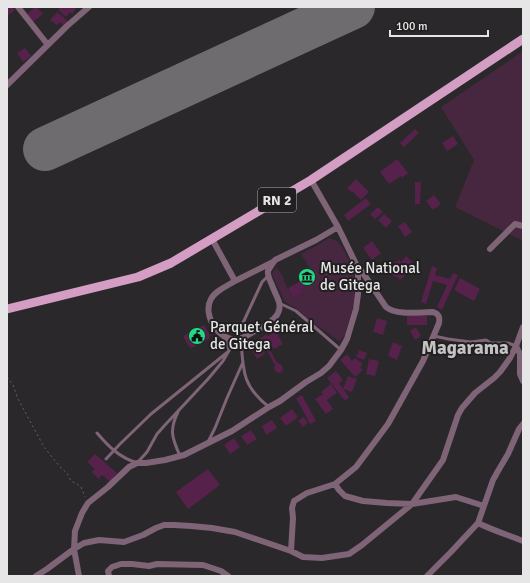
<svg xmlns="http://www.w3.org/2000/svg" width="530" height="583" font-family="Signika,sans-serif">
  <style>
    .green { fill: #46273f }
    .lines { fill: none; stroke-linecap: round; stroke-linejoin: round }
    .runway { stroke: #6e6c6e; stroke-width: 44 }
    .building { fill: #56214a }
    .path { stroke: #656365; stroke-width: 1; stroke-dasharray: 2 3; stroke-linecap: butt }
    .service { stroke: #7e6476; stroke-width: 3 }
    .minor { stroke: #7e6476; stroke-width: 6 }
    .primary { stroke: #d39dc4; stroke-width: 9 }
    .labels { text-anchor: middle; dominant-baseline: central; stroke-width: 4; stroke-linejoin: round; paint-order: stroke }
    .shield { fill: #211f20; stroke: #acaaab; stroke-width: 1 }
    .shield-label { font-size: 14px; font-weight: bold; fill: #e7e6e7 }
    .poi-label { font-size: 15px; fill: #e7e6e7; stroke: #211f20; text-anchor: start }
    .district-label { font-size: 19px; font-weight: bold; fill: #c4c2c3; stroke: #211f20 }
  </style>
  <rect width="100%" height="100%" fill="#2a282a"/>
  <path class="green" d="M523 51V241L455 207 474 160 441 107Z
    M329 238 337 241 342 247 354 269 355 299 345 335 340 341 337 340 324 330 314 324 297 309 285 302 272 274 274 270 277 268 283 276 284 281 293 298 301 293 300 290 315 282 307 269 309 267 301 254 318 245Z"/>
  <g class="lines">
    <path class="runway" d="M45 149 353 7"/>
  </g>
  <path class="building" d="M8 7H12L15 10 7 16V8Z
    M35 7H37L43 14 33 22 27 14Z
    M60 7H74L76 9 72 14 70 12 66 17 58 10Z
    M57 12 69 22 65 27 60 22 57 25 50 20Z
    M25 48 31 56 23 62 17 53Z
    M415 129 419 133 404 147 400 143Z
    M453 136 458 144 447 151 442 143Z
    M397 159 408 173 402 178 401 176 389 184 380 172Z
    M356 179 369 192 361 200 352 191 351 192 347 188Z
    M415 182H421L420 204H415Z
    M434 195 441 204 433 210 426 201Z
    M366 198 371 204 348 221 344 215Z
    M378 207 383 212 375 219 370 214Z
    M384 214 392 221 386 228 378 220Z
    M405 222 412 232 405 237 398 226Z
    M372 241 381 253 372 260 363 248Z
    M406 256 414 264 409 269 410 270 400 280 396 276 395 277 388 271 392 267 391 266 396 261 397 262 399 259 401 262Z
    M432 266 437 268 435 275 450 279 453 273 458 275 442 310 437 307 447 285 433 281 426 304 421 302Z
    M307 269 315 282 300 290 302 293 293 298 288 288 304 279 300 272Z
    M460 278 480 289 474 301 454 290Z
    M407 316H427V325H407Z
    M377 318 387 321 383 335 373 332Z
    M204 325 210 335 209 336 210 338 205 341 204 338 194 344 196 346 191 348 190 346 189 347 183 336Z
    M416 327 421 336 415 340 410 331Z
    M276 331 283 344 276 348H275L273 349 272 346 269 348 277 363 281 364 283 368 282 372 280 373 276 372 274 368 275 365 266 349 264 351 265 353 263 354 264 355 257 359 250 347 256 343 255 341 267 334 268 336Z
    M393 342 402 346 397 360 388 356Z
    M359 350 367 353 364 360 356 357Z
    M347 354 352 361 355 358 363 364 360 367 363 370 355 377 340 360Z
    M369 359 379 361 375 376 366 374Z
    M336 371 343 380 339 383 349 397 345 401 327 378Z
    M348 376 357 379 352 392 343 389Z
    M331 384 337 393 327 400 333 409 326 414 315 399 323 394 321 392Z
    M302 395 316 421 310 424 296 398Z
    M292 409 298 417 286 426 280 418Z
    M303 417 308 422 303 427 298 421Z
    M272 420 277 428 266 435 262 426Z
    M251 430 257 439 247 445 241 436Z
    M234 438 240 447 230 454 224 445Z
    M95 454 117 473 110 482 102 475 99 479 91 472 95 469 87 462Z
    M208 469 220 485 188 509 176 492Z"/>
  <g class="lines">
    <path class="path" d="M7 377 13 385 18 399 44 447 60 467 67 473 71 481 77 484 81 487 85 497"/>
    <path class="service" d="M279 303 296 311 341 350
      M434 336 448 339 471 342 486 340 491 343H508L516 346
      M241 339C243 370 242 386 269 407
      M178 412C169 430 172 438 180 456
      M97 433C109 447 119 457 137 463L147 452 157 434 165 425 208 379 223 361 235 340 262 282 268 276
      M208 442 215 428 227 398 243 362
      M106 459 120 444 151 414 229 351 228 346 224 338"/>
    <path class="minor" d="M18 7 48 45
      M7 85 67 26 89 7
      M212 239 235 281C227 286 215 291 211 299 201 316 222 346 242 338 247 336 251 333 255 331 266 325 283 317 279 302 277 296 274 291 272 285 270 280 267 276 268 271 270 267 273 263 275 260L316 240 338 227
      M490 249 515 224 523 226
      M235 281 273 262
      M516 346 520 354V374L523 381
      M335 484 339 490 345 496 363 501 387 503 412 504 456 497 484 506
      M478 523C492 530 508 535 523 541
      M291 551 293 518 292 508 294 501 307 493 335 484 356 467 388 424 423 361 439 323C440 317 439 314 433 312 420 312 397 316 386 307L363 273 357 265
      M36 576 47 569 74 549 84 543 99 540 124 542 143 535 156 528 164 525H174L191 526 212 528 235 532 291 551 303 557 322 558 349 554 362 545 412 504 443 460 458 415 462 408 475 393 494 378 500 372 510 358 516 346 523 327
      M79 576 74 549 75 531 82 513 88 503 108 487 129 467 137 463H146L165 460 184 455 232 431 269 407 280 401 306 382 321 373 329 366 341 350 347 339 356 309 358 294V272L356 264 338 227 311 180
      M109 576 108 571 112 567 121 564H132L149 566 157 564 203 565 221 571 228 576
      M427 576 450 553 478 523 493 480 498 471 508 454 519 429 523 424"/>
    <path class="primary" d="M7 309 138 277 171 263 311 180 523 39"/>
  </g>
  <defs>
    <g id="museum-disc" transform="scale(0.9)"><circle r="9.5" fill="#24d886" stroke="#211f20"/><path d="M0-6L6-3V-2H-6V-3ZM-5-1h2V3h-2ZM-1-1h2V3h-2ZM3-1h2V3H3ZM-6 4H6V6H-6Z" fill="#111"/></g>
    <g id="civic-disc" transform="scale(0.9)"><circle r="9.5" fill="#24d886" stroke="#211f20"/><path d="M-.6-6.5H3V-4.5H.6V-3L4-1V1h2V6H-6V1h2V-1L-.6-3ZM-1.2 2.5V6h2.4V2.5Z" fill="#111"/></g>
  </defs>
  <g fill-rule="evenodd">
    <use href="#museum-disc" x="307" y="277"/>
    <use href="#civic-disc" x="197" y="336"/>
  </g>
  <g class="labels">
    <rect class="shield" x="258" y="188" width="38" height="24" rx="3"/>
    <g class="shield-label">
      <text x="277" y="200">RN 2</text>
    </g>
    <g class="poi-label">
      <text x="320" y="268">Musée National<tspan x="320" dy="17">de Gitega</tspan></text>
      <text x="210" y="327">Parquet Général<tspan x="210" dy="17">de Gitega</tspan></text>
    </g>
    <g class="district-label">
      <text x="465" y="348">Magarama</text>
    </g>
  </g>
  <rect width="530" height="583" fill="none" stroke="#e7e6e7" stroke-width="16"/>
  <path d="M390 30v6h98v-6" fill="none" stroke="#e7e6e7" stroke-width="2"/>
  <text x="396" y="30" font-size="12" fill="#e7e6e7" stroke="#211f20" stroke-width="3" paint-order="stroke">100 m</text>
</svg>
